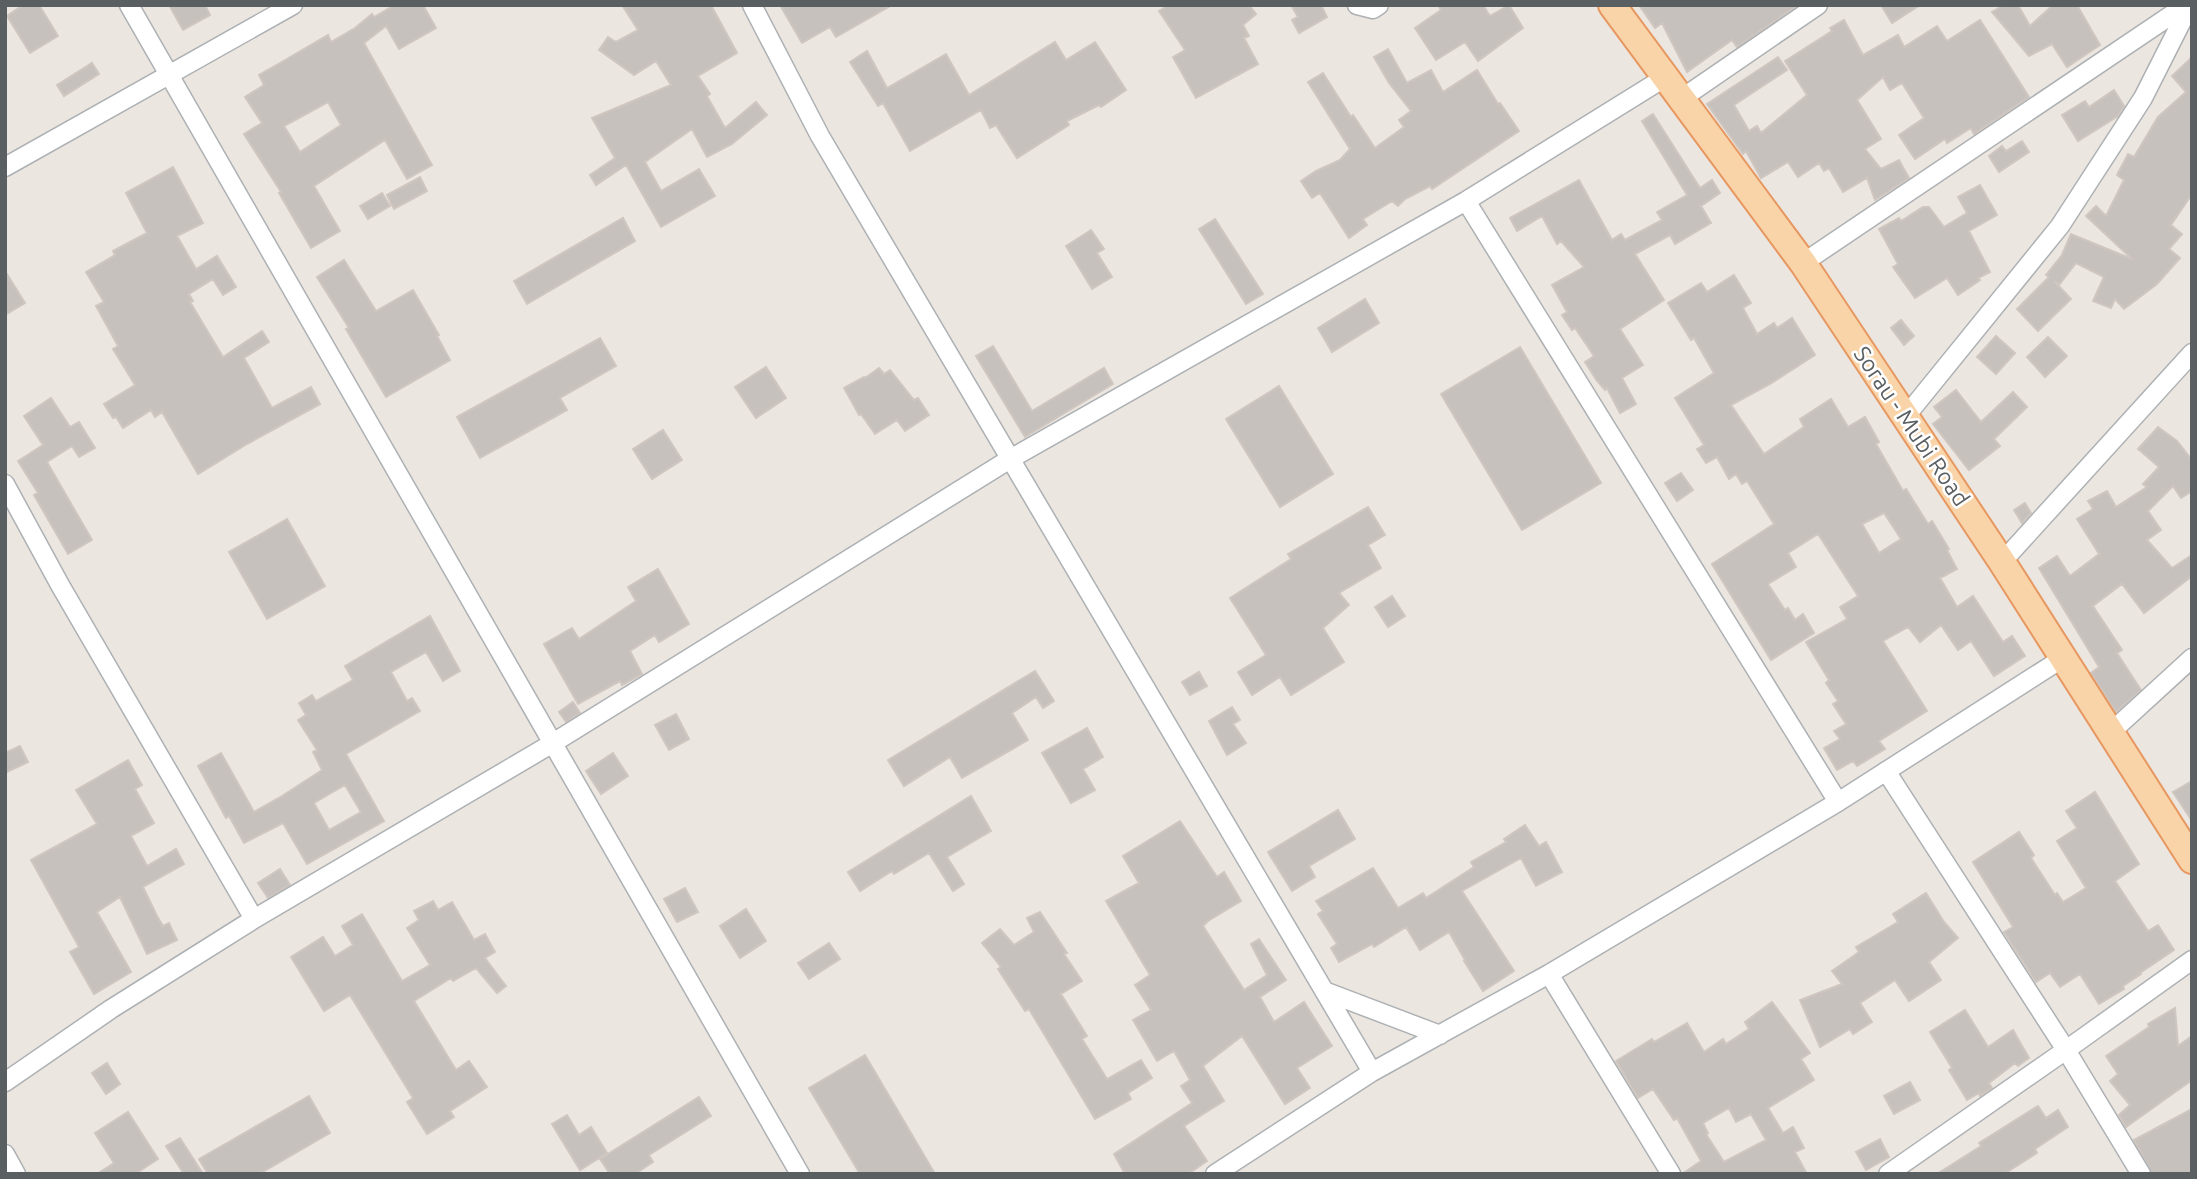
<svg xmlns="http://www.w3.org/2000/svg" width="2197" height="1179" font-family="Ubuntu,sans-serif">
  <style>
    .building { fill: #c7c1be; stroke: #d0c6c0; stroke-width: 2; fill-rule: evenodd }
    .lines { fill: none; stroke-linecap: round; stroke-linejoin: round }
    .street-casing { stroke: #adb1b3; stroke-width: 21 }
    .primary-casing { stroke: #e79760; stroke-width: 30 }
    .street { stroke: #fff; stroke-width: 18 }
    .primary { stroke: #f9d4a9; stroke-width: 26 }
    .labels { text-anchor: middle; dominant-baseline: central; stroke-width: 5; stroke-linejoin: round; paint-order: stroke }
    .street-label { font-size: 23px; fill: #5a5f61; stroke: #fff }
  </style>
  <rect width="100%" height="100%" fill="#ece6e1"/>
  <path class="building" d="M23 5H39L58 36 30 53 7 16Z
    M169 5H205L210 15 183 30Z
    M395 5H423L436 28 399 49 386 26 364 43 432 165 407 179 385 140 314 186 340 231 311 248 279 193 281 192 244 134 262 123 245 97 264 85 259 75 280 63 328 35 331 42 355 28 372 14 374 17ZM328 102 341 125 300 152 284 126Z
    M622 5H711L737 53 698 76 710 94 707 96 725 128 756 102 767 115 732 144 707 157 692 129 645 162 661 191 699 169 715 196 661 227 626 165 596 185 590 175 615 158 592 118 671 85 656 61 634 75 599 50 608 37 616 42 638 30Z
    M780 5H892L836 37 830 27 802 43Z
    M1169 5H1249L1256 14 1243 25 1249 36 1244 38 1258 64 1196 98 1173 57 1185 50 1159 11Z
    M1291 5H1321L1327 17 1299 33 1292 20 1298 17Z
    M1438 5H1483L1490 16 1509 5 1523 28 1478 61 1465 42 1436 60 1415 28 1441 10Z
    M1639 5H1798L1737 47 1732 40 1687 72 1662 23 1655 28Z
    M1881 5H1920L1892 23Z
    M2004 5H2018L2030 26 2053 5H2077L2100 45 2067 67 2052 44 2029 56 1992 12Z
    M1844 20 1863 55 1898 35 1904 47 1937 26 1947 41 1980 20 2029 97 1974 134 1971 128 1947 143 1945 139 1915 159 1899 135 1924 118 1902 83 1890 90 1883 77 1857 100 1881 139 1865 149 1881 169 1899 160 1909 178 1875 200 1867 178 1843 192 1829 168 1824 171 1819 163 1798 177 1788 162 1761 178 1746 151 1743 154 1707 104 1778 57 1787 70 1734 105 1749 131 1757 126 1761 133 1807 95 1785 61 1832 31 1830 28Z
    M1055 42 1066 60 1095 42 1126 90 1101 107 1099 105 1067 121 1069 125 1017 158 996 125 990 128 981 110 910 151 883 103 878 106 850 62 867 51 887 88 946 54 969 95Z
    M1388 49 1407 83 1431 70 1443 92 1477 70 1498 104 1500 103 1519 131 1432 189 1430 186 1405 199 1398 206 1392 201 1363 219 1367 225 1349 238 1320 193 1312 198 1301 181 1316 171 1340 160 1350 149 1308 82 1323 73 1351 117 1353 115 1375 148 1404 127 1399 120 1411 111 1389 83 1374 57Z
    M2192 57V194L2171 225 2182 234 2169 249 2180 258 2157 284 2124 309 2115 299 2111 308 2093 301 2104 277 2076 263 2059 285 2054 281 2071 299 2038 331 2017 309 2049 277 2046 275 2062 255 2071 234 2132 259 2086 216 2096 206 2106 216 2124 180 2117 175 2128 154 2134 157 2158 117 2186 92 2172 76Z
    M92 63 99 74 64 96 57 85Z
    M2114 90 2124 106 2118 116 2078 141 2062 115 2085 101 2089 107Z
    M1653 114 1700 188 1712 180 1720 193 1701 206 1711 223 1675 244 1670 235 1635 254 1664 300 1620 329 1643 365 1622 378 1636 404 1620 413 1607 388 1605 390 1597 381 1585 362 1594 356 1575 328 1572 330 1562 315 1567 312 1552 285 1584 267 1561 241 1557 244 1542 216 1517 231 1510 218 1579 180 1612 240 1621 234 1625 240 1662 220 1657 212 1687 195 1642 121Z
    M2022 141 2029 152 1999 172 1989 156 2002 146 2006 151Z
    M173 167 203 223 177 236 196 269 217 256 236 287 223 295 213 279 189 294 193 301 190 302 223 357 262 331 269 342 244 358 272 408 311 387 320 404 247 444 198 474 162 412 155 417 151 410 123 428 116 417 113 418 104 404 135 385 113 349 118 346 96 306 104 302 86 272 115 255 113 251 147 233 126 193Z
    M420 177 427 191 394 209 387 195Z
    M1980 185 1997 215 1969 231 1990 272 1978 278 1980 280 1958 295 1947 278 1915 298 1893 267 1898 264 1879 229 1899 218 1901 221 1923 207H1929L1944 227 1967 213 1958 197Z
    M382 193 390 206 368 219 360 206Z
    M623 218 635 241 527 304 514 281Z
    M1215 219 1263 294 1246 304 1199 229Z
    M1091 230 1104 249 1097 253 1112 277 1092 289 1066 246Z
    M344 260 376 311 413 290 439 335 437 336 450 360 386 397 346 329 349 328 317 277Z
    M5 271 25 303 5 315Z
    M1734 275 1751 303 1743 308 1757 334 1774 323 1777 328 1792 318 1815 355 1770 384 1731 405 1764 454 1804 427 1800 419 1831 399 1848 427 1865 417 1879 442 1876 444 1903 491 1906 489 1928 524 1932 521 1949 549 1947 550 1957 569 1940 578 1957 607 1973 596 2003 642 2012 636 2025 656 1994 676 1971 641 1958 650 1941 625 1920 642 1908 627 1883 641 1927 711 1879 741 1885 749 1857 766 1853 761 1837 770 1824 748 1840 739 1834 731 1846 724 1833 704 1838 701 1826 683 1829 680 1806 642 1847 619 1840 607 1858 596 1818 534 1788 553 1796 567 1768 584 1785 610 1788 608 1795 620 1803 614 1814 633 1771 660 1712 564 1774 524 1747 481 1742 484 1736 474 1729 479 1717 457 1706 463 1697 449 1704 445 1675 398 1714 373 1694 338 1691 340 1668 303 1701 283 1707 292ZM1884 513 1901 539 1879 553 1862 524Z
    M1365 299 1379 323 1332 352 1318 328Z
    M1901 320 1914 336 1904 345 1891 328Z
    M1996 336 2015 353 1996 374 1977 357Z
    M2048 337 2067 356 2045 377 2027 357Z
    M600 338 616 366 560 398 567 410 480 458 457 417Z
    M993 346 1032 411 1104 368 1113 384 1025 437 976 356Z
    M1520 347 1601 483 1522 530 1441 394Z
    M766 367 786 398 756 418 735 387Z
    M879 368 884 374 890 370 914 400 918 398 929 415 905 431 897 420 875 434 861 414 859 415 844 388 864 377 865 378Z
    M1279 386 1333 474 1280 507 1226 419Z
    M1956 390 1981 422 2013 392 2027 407 1994 439 2000 446 1969 470 1933 424 1942 417 1934 407Z
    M51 398 70 427 79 422 95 448 79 457 72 446 47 462 92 540 68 554 34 495 38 493 18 461 43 445 24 416Z
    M2158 427 2177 441 2192 460V491L2181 498 2173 486 2148 511 2161 530 2147 540 2172 568 2192 555V576L2144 613 2122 584 2093 606 2122 650 2117 653 2141 690 2116 712 2091 673 2099 667 2039 568 2057 556 2070 576 2099 554 2077 519 2093 509 2088 501 2107 491 2116 507 2147 487 2143 484 2159 467 2138 449Z
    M663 430 682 460 652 479 633 449Z
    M1681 473 1693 490 1677 501 1665 483Z
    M2025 503 2031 513 2022 523 2014 510Z
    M1368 507 1385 535 1368 545 1381 568 1339 593 1349 605 1323 628 1344 662 1291 695 1280 677 1252 695 1238 672 1266 655 1230 598 1291 559 1288 554Z
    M287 519 325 586 267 619 229 552Z
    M658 569 689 624 659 642 655 635 630 651 642 674 622 685 620 681 578 704 544 644 572 628 579 639 636 601 628 587Z
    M1392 596 1405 616 1388 627 1375 607Z
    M430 616 460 671 443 681 426 652 391 672 407 701 412 698 420 711 346 754 384 821 307 864 283 823 244 843 229 816 226 818 198 766 221 753 254 812 282 796 322 770 313 752 317 750 298 720 306 715 299 703 312 695 316 701 353 680 345 666ZM345 785 361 812 329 830 314 803Z
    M1035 671 1054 701 1043 708 1036 697 1012 713 1028 740 962 778 950 757 904 786 888 760Z
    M1199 672 1207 686 1190 695 1182 682Z
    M573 702 580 713 566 722 559 712Z
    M1232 707 1240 720 1233 724 1246 743 1227 755 1209 721Z
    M676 714 689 739 669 750 655 725Z
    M1087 728 1103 757 1083 769 1095 790 1071 803 1042 753Z
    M20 746 28 762 5 773V753Z
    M613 753 628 776 601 794 586 771Z
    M128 760 142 785 135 789 154 823 131 836 147 866 176 849 184 864 143 887 157 916 163 926 169 923 177 940 147 954 120 897 97 912 131 972 94 994 70 952 79 947 31 860 97 824 76 790Z
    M2192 781V821L2173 792Z
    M2095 792 2139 864 2115 881 2148 931 2158 925 2174 950 2140 973 2141 974 2123 986 2124 989 2099 1004 2080 974 2060 987 2050 973 2036 982 2004 932 2013 927 1973 862 2019 832 2034 855 2031 858 2055 895 2057 893 2063 902 2086 888 2057 841 2077 828 2066 811Z
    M971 796 991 831 947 857 964 884 953 891 929 853 894 874 892 871 860 891 848 872Z
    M1338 810 1355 839 1309 866 1315 877 1292 891 1268 852Z
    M1180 821 1217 877 1224 872 1241 901 1208 921 1203 926 1244 990 1267 975 1251 944 1259 939 1286 980 1260 997 1274 1022 1304 1002 1332 1046 1297 1068 1310 1088 1285 1104 1242 1036 1203 1066 1224 1101 1184 1126 1207 1161 1188 1174H1125L1114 1154 1192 1103 1181 1086 1190 1080 1174 1051 1157 1061 1133 1020 1151 1010 1135 985 1150 975 1106 901 1139 883 1123 856Z
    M1525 825 1539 846 1546 842 1562 872 1536 886 1521 858 1462 891 1514 971 1483 991 1464 961 1465 960 1449 932 1420 950 1406 927 1374 947 1372 944 1339 962 1331 948 1337 944 1318 914 1323 911 1316 901 1373 868 1398 908 1423 893 1426 898 1474 867 1471 862 1506 842 1504 839Z
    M280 869 290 885 268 898 258 883Z
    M685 888 698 912 677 922 664 899Z
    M1926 893 1944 922 1958 938 1929 962 1941 980 1909 1001 1895 980 1860 1003 1872 1022 1853 1034 1850 1029 1820 1047 1800 1000 1842 984 1832 971 1859 952 1856 947 1898 922 1893 914Z
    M433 901 438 910 452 902 474 940 485 934 495 952 485 958 506 986 497 993 476 968 453 981 451 978 414 1001 456 1070 469 1061 487 1087 450 1111 454 1117 427 1134 407 1102 413 1098 350 995 324 1011 291 957 323 937 335 956 353 945 342 926 362 914 402 981 430 965 407 928 419 920 414 911Z
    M746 909 766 941 740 958 720 926Z
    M1040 912 1067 953 1064 954 1082 981 1061 994 1087 1036 1082 1039 1107 1079 1141 1060 1152 1078 1128 1093 1131 1099 1095 1119 1029 1009 1025 1011 998 969 1001 967 982 943 1000 929 1014 945 1034 932 1027 918Z
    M829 943 840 959 809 979 798 963Z
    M1772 1002 1810 1053 1801 1059 1814 1080 1768 1108 1783 1133 1793 1127 1804 1148 1795 1152 1807 1174H1682L1701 1161 1677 1118 1674 1120 1653 1089 1638 1098 1616 1061 1652 1039 1654 1042 1687 1023 1704 1052 1723 1039 1726 1044 1749 1029 1745 1022ZM1729 1108 1736 1122 1751 1114 1766 1140 1724 1162 1706 1134 1708 1133 1703 1123Z
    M2175 1008 2178 1046 2192 1036V1080L2126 1127 2119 1115 2130 1105 2110 1081 2118 1074 2106 1056 2149 1027 2148 1024Z
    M1965 1010 1988 1047 2013 1030 2029 1058 2018 1066 2015 1063 1989 1083 1992 1088 1980 1096 1979 1093 1967 1100 1949 1070 1952 1068 1930 1032Z
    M865 1055 935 1174H860L809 1088Z
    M107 1063 120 1084 106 1094 92 1073Z
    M1910 1082 1920 1100 1894 1114 1884 1096Z
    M309 1096 330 1133 259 1174H208L199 1159Z
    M699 1097 711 1116 649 1155 653 1162 635 1174H610L600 1159Z
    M2038 1106 2046 1118 2058 1110 2068 1127 2035 1149 2037 1153 2004 1174H1937L1981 1146 1979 1143Z
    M2192 1109V1174H2152L2134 1140Z
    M128 1112 158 1159 135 1174H97L114 1163 95 1133Z
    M567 1115 579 1135 591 1127 607 1153 580 1170 552 1124Z
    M180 1138 203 1174H184L166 1146Z
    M1880 1139 1889 1157 1866 1170 1856 1152Z"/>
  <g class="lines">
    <g class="street-casing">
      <path id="street" d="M129 5 800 1174
        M752 5 820 136 1372 1072
        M1357 5 1373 9 1379 5
        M1681 99 1818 5
        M5 167 293 5
        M1466 201 1838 802
        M1803 263 2186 5
        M1906 416 2060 226 2143 98 2190 5
        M5 484 60 585 254 919
        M2002 562 2192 353
        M2110 733 2192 658
        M1886 771 2066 1050 2141 1174
        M1549 974 1671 1174
        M1324 991 1440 1035
        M5 1082 111 1009 254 919 553 743 1010 459 1466 201 1664 78
        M5 1154 16 1174
        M1215 1174 1372 1072 1549 974 1838 802 2063 658
        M1888 1174 2066 1050 2192 960"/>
    </g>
    <g class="primary-casing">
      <path id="primary" d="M1612 5 1803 263 2002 562 2192 860"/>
    </g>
    <use href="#street" class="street"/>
    <use href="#primary" class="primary"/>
  </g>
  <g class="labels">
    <g class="street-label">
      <text transform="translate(1912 426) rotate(56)">Sorau - Mubi Road</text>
    </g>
  </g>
  <rect width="2197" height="1179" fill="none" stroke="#5a5f61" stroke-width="14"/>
</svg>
